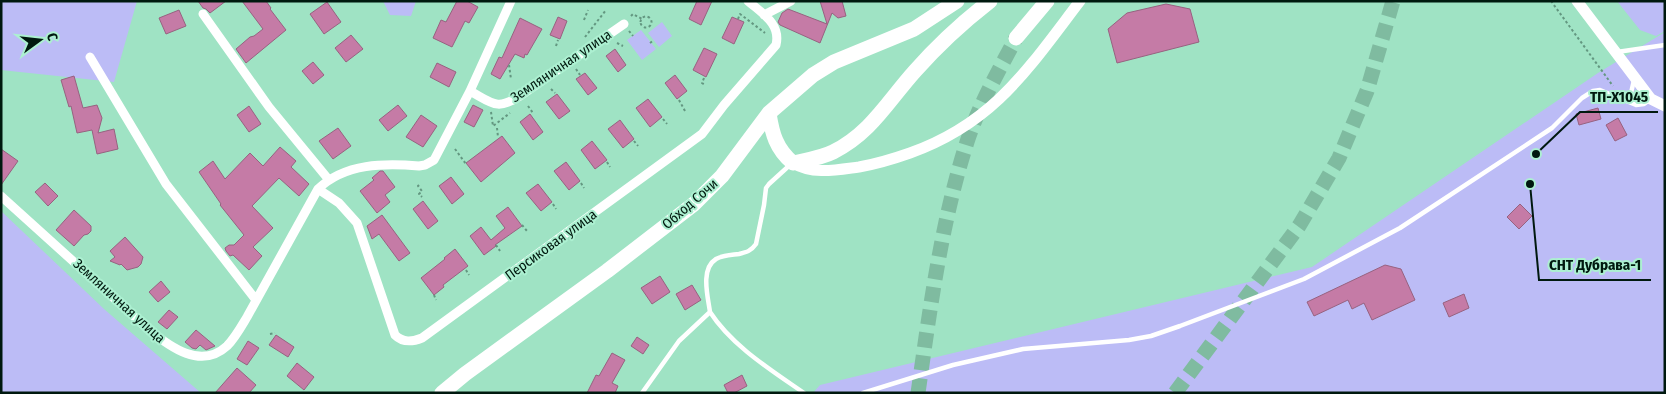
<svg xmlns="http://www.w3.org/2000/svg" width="1666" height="394" font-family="'Fira Sans Condensed',sans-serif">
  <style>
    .green { fill: #bcbcf6 }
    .building { fill: #c57ba6; stroke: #976280 }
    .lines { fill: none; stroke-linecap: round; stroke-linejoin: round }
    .primary-tunnel { stroke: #7fbba0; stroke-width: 15; stroke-dasharray: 15 8; stroke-linecap: butt }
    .trunk-tunnel { stroke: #7fbba0; stroke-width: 15; stroke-dasharray: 15 8; stroke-linecap: butt }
    .path { stroke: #639780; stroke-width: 2; stroke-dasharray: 2.5 2.5; stroke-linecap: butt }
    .service { stroke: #fff; stroke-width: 4.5 }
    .minor { stroke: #fff; stroke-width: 9 }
    .tertiary { stroke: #fff; stroke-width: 11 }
    .trunk { stroke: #fff; stroke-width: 15 }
    .labels { text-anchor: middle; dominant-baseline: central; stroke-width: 4; stroke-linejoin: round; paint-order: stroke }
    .street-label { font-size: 14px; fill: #00190f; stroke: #acf0d1 }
    .leader { fill: none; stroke: #00190f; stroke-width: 2 }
    .callout-dot { fill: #00190f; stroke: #acf0d1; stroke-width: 2 }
    .callout-label { font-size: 15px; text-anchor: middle; font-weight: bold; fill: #00190f; stroke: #acf0d1; stroke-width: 4; stroke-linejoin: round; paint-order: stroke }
  </style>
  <rect width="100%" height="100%" fill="#9fe3c4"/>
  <path class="green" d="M1 1H137L114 82 1 70Z
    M383 1H416L411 16 390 15Z
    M1617 1H1665V31L1656 36 1640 30Z
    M662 22 672 36 659 47 648 33Z
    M641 30 656 49 642 60 627 40Z
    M1665 32V393H813L820 385 1312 267 1598 73Z
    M1 211 104 309 201 393H1Z"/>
  <path class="building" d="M198 1H226L210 13 206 9 203 8Z
    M242 1H266L271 8 270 9 286 30 246 63 236 49 250 37 254 36 263 29Z
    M457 1H467L478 7 469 23 465 21 452 47 433 38 441 20 446 22Z
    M697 1H712L701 25 689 19Z
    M820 1H842L846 16 838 18 832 13 820 43 780 25 778 22 782 13 788 9 827 24Z
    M327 2 341 22 324 34 310 14Z
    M1166 4 1190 9 1199 42 1117 63 1108 29 1127 13Z
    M179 10 186 26 166 34 159 18Z
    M558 17 567 21 560 39 550 35Z
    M732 17 744 22 734 44 722 38Z
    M520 18 542 29 527 55 525 54 524 58 515 54 500 79 491 74 499 57 502 58Z
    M351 35 363 49 346 62 335 48Z
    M704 48 717 54 706 77 693 70Z
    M615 49 626 65 618 72 606 56Z
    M313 62 324 75 313 84 302 71Z
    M437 63 456 72 449 87 430 77Z
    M585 73 597 88 588 95 576 79Z
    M675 75 687 91 677 99 665 83Z
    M74 76 83 108 97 105 102 118 98 133 114 129 118 149 97 154 92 130 77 133 71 106 69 107 61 80Z
    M557 94 570 111 559 119 546 102Z
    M648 99 662 117 650 127 636 108Z
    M398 105 407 116 388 131 379 120Z
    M473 105 483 110 474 127 464 122Z
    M249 106 261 124 249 132 237 115Z
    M1598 108 1601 119 1579 125 1576 114Z
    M530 114 543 132 533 140 520 122Z
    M421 115 437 126 423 147 406 137Z
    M1618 118 1627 135 1615 141 1606 125Z
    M620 120 634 139 623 148 608 129Z
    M338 128 351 146 333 159 319 141Z
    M502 136 515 153 481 182 466 163Z
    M592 141 607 160 595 169 581 150Z
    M280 147 296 161 291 167 309 184 299 196 279 178 252 206 273 228 253 247 262 256 249 270 233 255 230 256 226 251 225 248 229 245H234L244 235 220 205 221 204 199 172 213 161 225 179 250 153 263 166Z
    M1 149 18 161 1 185Z
    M566 162 580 181 569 190 554 171Z
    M380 171H383L395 187 385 195 390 202 377 213 360 191 374 180 372 178Z
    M451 177 464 194 452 204 439 186Z
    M45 183 58 196 48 206 35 192Z
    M538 184 552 202 541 211 526 193Z
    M423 201 438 221 428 229 413 209Z
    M1520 204 1532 216 1519 229 1507 217Z
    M508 207 522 226 495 245 496 246 484 255 470 236 481 227 491 240 505 228 496 216Z
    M74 210 91 226V231L88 234 84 235 74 246 56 230Z
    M382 215 410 253 399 261 379 234 372 239 367 226Z
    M125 237 143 257 141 264 138 267 127 270 121 264 120 265 110 261 115 257 110 251Z
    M455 249 468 266 443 285 444 287 434 295 421 278 445 259 444 258Z
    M1385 265 1401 269 1415 300 1372 320 1364 303 1352 309 1348 300 1314 316 1307 302Z
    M660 276 670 292 652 304 641 288Z
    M161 281 170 292 158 302 149 292Z
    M692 285 701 300 685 310 676 294Z
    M1464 294 1469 308 1449 317 1443 303Z
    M169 310 178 317 167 329 158 322Z
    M196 330 215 346 206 350 200 345 196 349 192 348 185 342Z
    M276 335 294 347 288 357 269 345Z
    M637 337 649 345 643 354 631 346Z
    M248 341 259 348 247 365 237 359Z
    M612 353 625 360 612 383 618 386 615 393H587L596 375 599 376Z
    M297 363 314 377 304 390 287 376Z
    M237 368 256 385 249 393H215Z
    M742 375 747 386 734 393H728L724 385Z"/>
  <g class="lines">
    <path class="primary-tunnel" d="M1175 393 1299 226 1339 158 1367 91 1393 1"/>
    <path class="trunk-tunnel" d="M918 393C930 309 941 223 967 142 979 105 998 72 1016 38"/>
    <path class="path" d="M1551 1 1613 86
      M631 16 633 14 642 19
      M640.5 22a5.5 5.5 0 1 1 11 0a5.5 5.5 0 1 1-11 0Z
      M738 19 740 14 765 33
      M584 20 588 10
      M629 31 633 36
      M585 37 606 10
      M617 43 623 46
      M650 43 654 40
      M556 46 558 40
      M509 65 511 79
      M576 69 580 75
      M704 78 702 83 705 85
      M551 89 555 93
      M679 100 685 111H684
      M528 106 533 113 532 114
      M491 112 493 126 510 113
      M663 119 667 124
      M497 128 498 137
      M634 141 638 146
      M455 149 466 164
      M607 162 610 167
      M581 183 584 188
      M419 185 418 186 422 191 419 194 422 197
      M553 204 556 209
      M522 225 527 231
      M496 245 500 251
      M466 270 469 275
      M434 295 436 300
      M270 334 275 333"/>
    <path class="service" d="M1617 52 1665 45
      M1623 99 1631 93 1634 80
      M710 312C708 297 700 269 716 259 723 255 732 255 739 254 747 252 751 251 756 244L764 205 766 188 769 184 791 164
      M642 393 679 341 710 312C732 346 771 370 804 393
      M863 393 953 365 1023 349 1129 340 1151 336 1180 326 1304 279 1400 228 1552 128 1582 98 1593 91 1600 90 1636 105 1644 104 1651 99"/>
    <path class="minor" d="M203 14 269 107 329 180
      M764 15 791 1
      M90 57 166 184 256 300
      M470 91C492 103 497 111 520 96L624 24
      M318 189 339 203 357 223 395 335C403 343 412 342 422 338L702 134 724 105 776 45C781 24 763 14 748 1
      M1 196 148 329C170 347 201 370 227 346 235 338 241 327 247 317L318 189C345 163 385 163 419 166L425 165 434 160 470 91 511 1"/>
    <path class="tertiary" d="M1577 1 1651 99 1665 106
      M793 163C813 175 836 170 859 167 876 164 893 159 910 153 994 123 1028 69 1080 1"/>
    <path class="trunk" d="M1016 38 1047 1
      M769 113C772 133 776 149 793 163 806 160 821 158 833 152 871 133 888 101 915 71 937 46 963 22 990 1
      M442 393 465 374 607 271 694 204 722 176 769 113 813 75 834 62 914 29 957 1"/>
  </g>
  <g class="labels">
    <g class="street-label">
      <text transform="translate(561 66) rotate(-34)">Земляничная улица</text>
      <text transform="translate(690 204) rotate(-41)">Обход Сочи</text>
      <text transform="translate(551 245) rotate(-36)">Персиковая улица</text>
      <text transform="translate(119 301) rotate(42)">Земляничная улица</text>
    </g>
  </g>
  <path class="leader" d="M1536 154L1580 112H1658M1530 184L1539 280H1651"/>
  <g class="callout-dot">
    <circle cx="1536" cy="154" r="5"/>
    <circle cx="1530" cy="184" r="5"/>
  </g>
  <g class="callout-label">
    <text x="1619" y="102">ТП-Х1045</text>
    <text x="1595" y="270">СНТ Дубрава-1</text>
  </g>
  <rect width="1666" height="394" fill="none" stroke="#00190f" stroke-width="5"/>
  <g transform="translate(40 40) rotate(75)" stroke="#acf0d1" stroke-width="4" paint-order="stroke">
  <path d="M0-4L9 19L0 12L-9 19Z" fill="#00190f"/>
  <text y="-8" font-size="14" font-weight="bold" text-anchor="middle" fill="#00190f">С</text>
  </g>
</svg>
